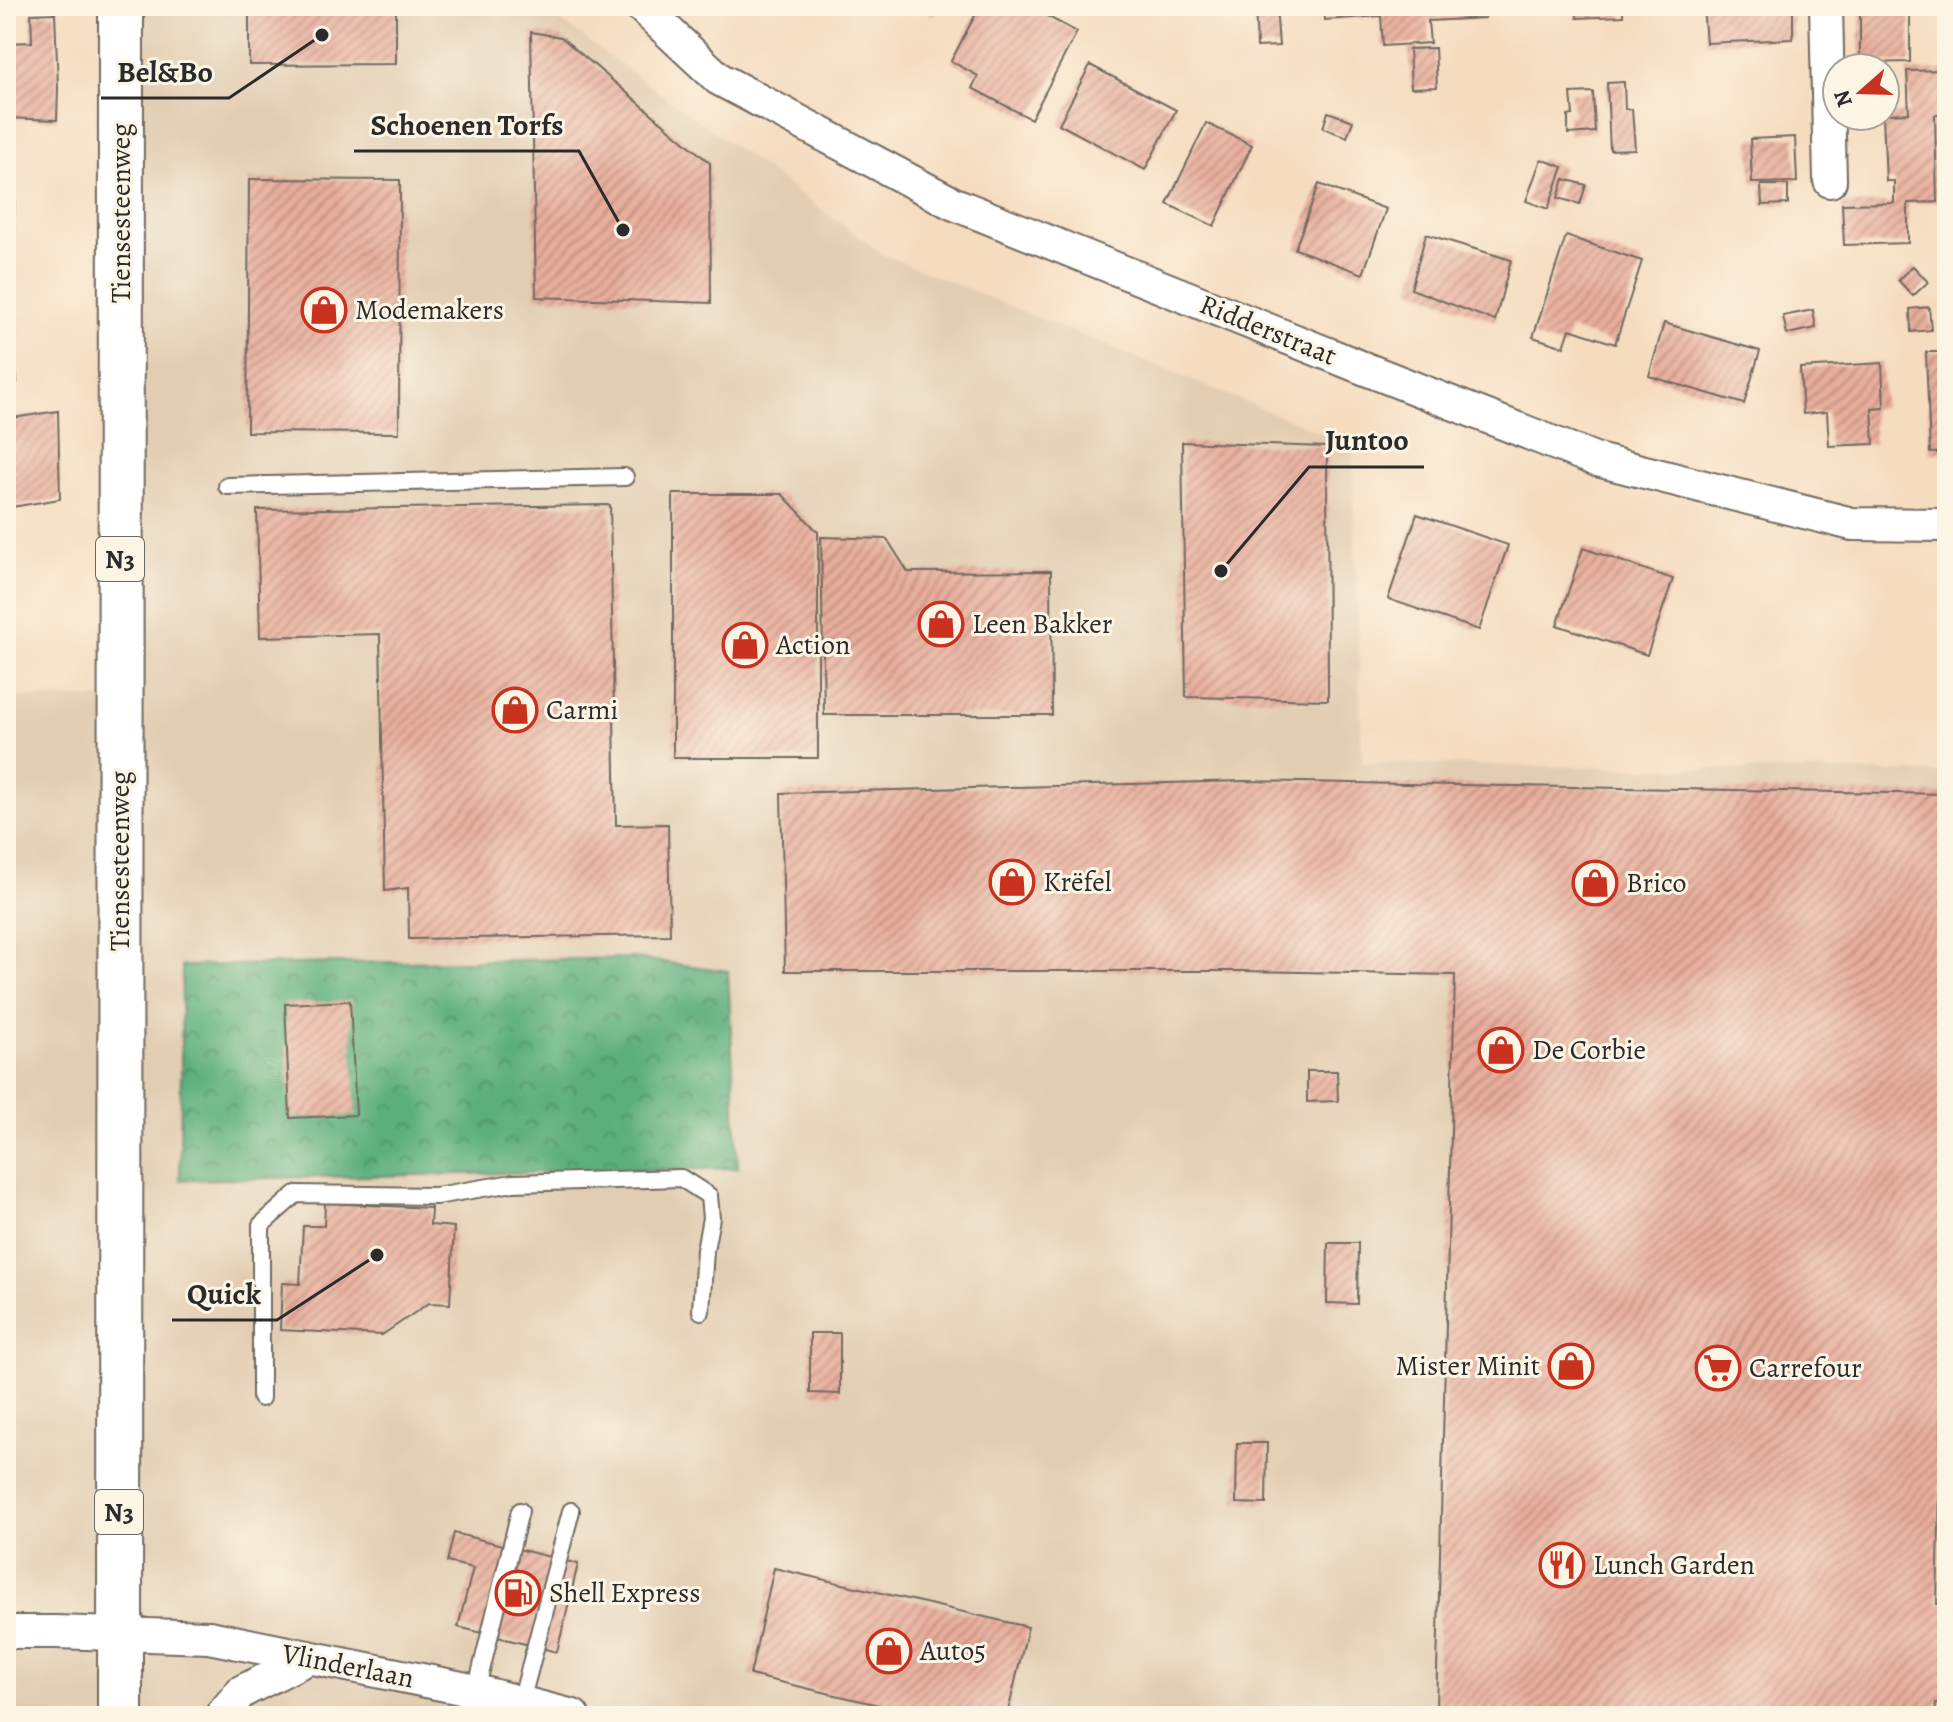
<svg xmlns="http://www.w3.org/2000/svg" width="1953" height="1722" font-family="Alegreya,serif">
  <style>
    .built { fill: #e2cdb2 }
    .forest { fill: url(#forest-crowns); stroke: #446d54; stroke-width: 2 }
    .building { fill: url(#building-hatch) }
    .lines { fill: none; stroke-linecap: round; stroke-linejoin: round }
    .lane-casing { stroke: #72695f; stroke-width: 20 }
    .street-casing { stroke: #72695f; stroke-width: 36 }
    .primary-casing { stroke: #72695f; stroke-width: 48 }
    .lane { stroke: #fff; stroke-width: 16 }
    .street { stroke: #fff; stroke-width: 32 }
    .primary { stroke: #fff; stroke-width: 44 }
    .labels { text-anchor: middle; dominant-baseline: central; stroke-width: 6; stroke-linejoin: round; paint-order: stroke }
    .shield { fill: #fcf5e5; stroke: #6a6863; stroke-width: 2 }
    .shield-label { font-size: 26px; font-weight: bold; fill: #2b2b2b }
    .street-label { font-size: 28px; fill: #2b2b2b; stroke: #fcf5e5 }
    .poi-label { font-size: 28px; fill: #2b2b2b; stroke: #fcf5e5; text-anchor: start }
    .leader { fill: none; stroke: #2b2b2b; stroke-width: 3 }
    .callout-dot { fill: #2b2b2b; stroke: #fcf5e5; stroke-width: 3 }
    .callout-label { font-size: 30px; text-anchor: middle; font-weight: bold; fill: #2b2b2b; stroke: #fcf5e5; stroke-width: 6; stroke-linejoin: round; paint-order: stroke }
  </style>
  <defs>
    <pattern id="forest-crowns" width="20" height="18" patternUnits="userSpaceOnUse" patternTransform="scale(2)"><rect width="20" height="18" fill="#5caf7c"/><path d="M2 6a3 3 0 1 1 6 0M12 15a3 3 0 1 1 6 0" fill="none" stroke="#4c8f66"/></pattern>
    <pattern id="building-hatch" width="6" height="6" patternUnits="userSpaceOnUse" patternTransform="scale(2)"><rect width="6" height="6" fill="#e8ad9b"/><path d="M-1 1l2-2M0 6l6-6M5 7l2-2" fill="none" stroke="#bc8d7f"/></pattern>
  </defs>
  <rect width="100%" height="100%" fill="#fcf5e5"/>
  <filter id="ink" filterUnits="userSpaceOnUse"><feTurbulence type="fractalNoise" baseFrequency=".0125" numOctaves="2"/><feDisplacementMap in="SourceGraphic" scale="16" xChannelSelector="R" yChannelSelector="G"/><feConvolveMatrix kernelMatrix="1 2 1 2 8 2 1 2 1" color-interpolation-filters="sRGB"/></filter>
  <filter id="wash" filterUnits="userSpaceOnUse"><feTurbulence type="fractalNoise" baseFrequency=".006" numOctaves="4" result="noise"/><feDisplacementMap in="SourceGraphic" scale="32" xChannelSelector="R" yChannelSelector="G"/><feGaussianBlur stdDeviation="1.8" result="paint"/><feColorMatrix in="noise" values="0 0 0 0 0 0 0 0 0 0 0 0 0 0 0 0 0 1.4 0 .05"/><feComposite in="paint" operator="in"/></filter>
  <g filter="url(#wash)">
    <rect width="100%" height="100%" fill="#f5dcbf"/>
    <path class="built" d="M121 6H540L884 255 1352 445 1362 763 1947 773V1716H6V697L120 699Z"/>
    <path class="forest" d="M632 958 728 971 738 1168 180 1180 182 966Z"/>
    <g id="blocks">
      <path class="building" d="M249 6H396V64L249 65Z
        M921 6H941L933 16Z
        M980 6H1028L1077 32 1031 119 972 88 978 76 951 61Z
        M1255 6H1276L1279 46 1257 47Z
        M1324 6H1485V18L1428 21 1430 43 1383 46 1381 16 1325 20Z
        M1576 6H1623V16L1577 18Z
        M1703 6H1793V39L1706 43Z
        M1860 6H1910V62L1860 63Z
        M55 13 58 87 57 120 6 118V43L32 42 31 14Z
        M531 32 561 37 710 163 711 303 536 297Z
        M1435 48 1437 87 1411 88 1409 49Z
        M1090 65 1176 110 1145 170 1059 124Z
        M1947 70V115H1935L1937 202 1908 203V243L1844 245 1842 204 1894 203V181H1886L1883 116 1885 114 1909 113 1907 71Z
        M1624 82 1625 109H1632L1635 149 1610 150 1607 83Z
        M1593 92 1595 132 1568 134V116L1573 115 1571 93Z
        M1328 112 1353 121 1347 137 1323 128Z
        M1206 123 1252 145 1214 226 1167 204Z
        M6 136H8L10 160 6 161Z
        M1795 137 1797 182 1752 183 1750 139Z
        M1541 159 1563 167 1548 209 1526 201Z
        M249 179 400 180 399 433 247 432Z
        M1564 179 1586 185 1580 204 1558 198Z
        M1319 184 1386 209 1363 274 1295 249Z
        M1761 185H1788V204L1762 205Z
        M6 189H15L12 275H6Z
        M1426 234 1511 260 1495 321 1411 289Z
        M1566 236 1642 261 1615 344 1570 329 1564 347 1533 337Z
        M1913 266 1928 282 1913 296 1898 280Z
        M1929 307 1931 330 1911 332 1910 309Z
        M1813 310 1816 328 1787 334 1783 316Z
        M1664 323 1760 351 1744 404 1649 376Z
        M6 342H14L17 383 6 384Z
        M1926 352H1947V452L1930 453Z
        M1882 363 1884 408 1872 409 1874 444 1829 446 1827 412 1803 414 1800 368Z
        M58 411 60 499 6 508V419Z
        M1182 442 1327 447 1328 700 1186 697Z
        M673 494H782L818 532V758H673Z
        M610 505 616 825 668 824 670 935 409 939 408 888 385 891 380 634 260 637 257 510Z
        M1417 514 1508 545 1479 630 1388 599Z
        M821 537 887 539 908 572 1051 571 1052 715H824Z
        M1583 548 1673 579 1647 655 1557 625Z
        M1244 781 1947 794V1218L1937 1604H1947V1704H1936L1935 1716H1662L1436 1710 1455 975 1241 971H785L781 793Z
        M350 1001 356 1115 290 1118 285 1004Z
        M1307 1071H1337L1338 1101 1307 1102Z
        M325 1203 431 1208 430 1225 454 1227 450 1304 429 1303 382 1335 280 1330 282 1283 300 1284 303 1226H324Z
        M1328 1243H1358L1357 1304 1327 1303Z
        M810 1333H840V1394L810 1393Z
        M1237 1443H1267L1266 1504 1236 1503Z
        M454 1533 578 1564 557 1652 458 1627 473 1568 447 1562Z
        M774 1568 1028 1627 1007 1716H926L750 1675Z"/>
    </g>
  </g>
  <g filter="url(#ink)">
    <use href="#blocks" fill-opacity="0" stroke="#72695f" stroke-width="2"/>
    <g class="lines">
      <g class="lane-casing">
        <path id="lane" d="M227 486 625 477
          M261 1398V1225L296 1194 436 1196 513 1183 681 1178 709 1196 711 1218 705 1250 701 1311
          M476 1691 520 1511
          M521 1702 571 1511"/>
      </g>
      <g class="street-casing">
        <path id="street" d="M641 6 719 79 952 203 1358 366 1597 460 1852 524 1947 525
          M1826 6 1830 181
          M6 1632H55L209 1637 476 1691 573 1716
          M221 1716 241 1692 308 1658"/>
      </g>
      <g class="primary-casing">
        <path id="primary" d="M120 1716 121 6"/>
      </g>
      <use href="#lane" class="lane"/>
      <use href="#street" class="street"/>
      <use href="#primary" class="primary"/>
    </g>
  </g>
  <defs>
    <g id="shop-ring" transform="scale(2.3)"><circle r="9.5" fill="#fcf5e5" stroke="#c8321e" stroke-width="1.5"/><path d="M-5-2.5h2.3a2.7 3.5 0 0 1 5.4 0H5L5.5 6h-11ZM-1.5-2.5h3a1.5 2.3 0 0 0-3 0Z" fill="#c8321e"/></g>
    <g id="supermarket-ring" transform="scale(2.3)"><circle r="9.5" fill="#fcf5e5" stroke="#c8321e" stroke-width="1.5"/><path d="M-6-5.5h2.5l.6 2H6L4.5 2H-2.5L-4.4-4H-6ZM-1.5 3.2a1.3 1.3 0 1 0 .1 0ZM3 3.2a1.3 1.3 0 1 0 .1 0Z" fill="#c8321e"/></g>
    <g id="restaurant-ring" transform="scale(2.3)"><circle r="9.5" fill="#fcf5e5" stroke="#c8321e" stroke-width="1.5"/><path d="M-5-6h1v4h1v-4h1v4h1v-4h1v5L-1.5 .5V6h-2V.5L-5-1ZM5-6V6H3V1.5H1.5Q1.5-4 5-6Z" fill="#c8321e"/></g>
    <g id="fuel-ring" transform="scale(2.3)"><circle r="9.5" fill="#fcf5e5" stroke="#c8321e" stroke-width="1.5"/><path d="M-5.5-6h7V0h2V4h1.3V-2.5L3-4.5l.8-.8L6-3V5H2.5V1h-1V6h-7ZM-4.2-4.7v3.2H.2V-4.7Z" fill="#c8321e"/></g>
  </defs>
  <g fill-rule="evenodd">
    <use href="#shop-ring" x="324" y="310"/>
    <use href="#shop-ring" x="941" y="624"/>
    <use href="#shop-ring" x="745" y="645"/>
    <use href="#shop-ring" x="515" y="710"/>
    <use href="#shop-ring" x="1012" y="882"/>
    <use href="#shop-ring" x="1595" y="883"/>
    <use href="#shop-ring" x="1501" y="1050"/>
    <use href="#shop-ring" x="1571" y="1366"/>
    <use href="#supermarket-ring" x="1718" y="1368"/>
    <use href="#restaurant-ring" x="1562" y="1565"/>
    <use href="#fuel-ring" x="518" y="1593"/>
    <use href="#shop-ring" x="889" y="1651"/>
  </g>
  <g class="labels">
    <g class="shield">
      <rect x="96" y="537" width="48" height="44" rx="6"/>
      <rect x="95" y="1490" width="48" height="44" rx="6"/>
    </g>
    <g class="shield-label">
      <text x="120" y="559">N3</text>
      <text x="119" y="1512">N3</text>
    </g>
    <g class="street-label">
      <text transform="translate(121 213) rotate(-90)">Tiensesteenweg</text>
      <text transform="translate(1268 330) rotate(22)">Ridderstraat</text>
      <text transform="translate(120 861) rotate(-90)">Tiensesteenweg</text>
      <text transform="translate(348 1666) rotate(11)">Vlinderlaan</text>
    </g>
    <g class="poi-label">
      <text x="355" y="310">Modemakers</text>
      <text x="972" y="624">Leen Bakker</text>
      <text x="776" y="645">Action</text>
      <text x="546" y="710">Carmi</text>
      <text x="1043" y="882">Krëfel</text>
      <text x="1626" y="883">Brico</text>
      <text x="1532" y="1050">De Corbie</text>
      <text x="1540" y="1366" text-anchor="end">Mister Minit</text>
      <text x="1749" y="1368">Carrefour</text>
      <text x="1593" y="1565">Lunch Garden</text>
      <text x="549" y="1593">Shell Express</text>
      <text x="920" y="1651">Auto5</text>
    </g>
  </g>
  <path class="leader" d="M322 35L229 98H101M623 230L579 151H354M1221 571L1309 467H1424M377 1255L277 1320H172"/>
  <g class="callout-dot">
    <circle cx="322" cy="35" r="8"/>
    <circle cx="623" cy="230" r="8"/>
    <circle cx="1221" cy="571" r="8"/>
    <circle cx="377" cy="1255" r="8"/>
  </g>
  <g class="callout-label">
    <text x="165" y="82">Bel&amp;Bo</text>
    <text x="467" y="135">Schoenen Torfs</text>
    <text x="1367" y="450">Juntoo</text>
    <text x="224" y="1304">Quick</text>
  </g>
  <rect width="1953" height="1722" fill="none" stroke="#fcf5e5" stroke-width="32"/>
  <g transform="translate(1861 92) rotate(250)"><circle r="38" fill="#fcf5e5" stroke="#a8a49b" stroke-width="2"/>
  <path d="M0-6L14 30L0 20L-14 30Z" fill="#c8321e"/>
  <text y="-12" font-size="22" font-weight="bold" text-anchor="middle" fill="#2b2b2b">N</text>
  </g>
</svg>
